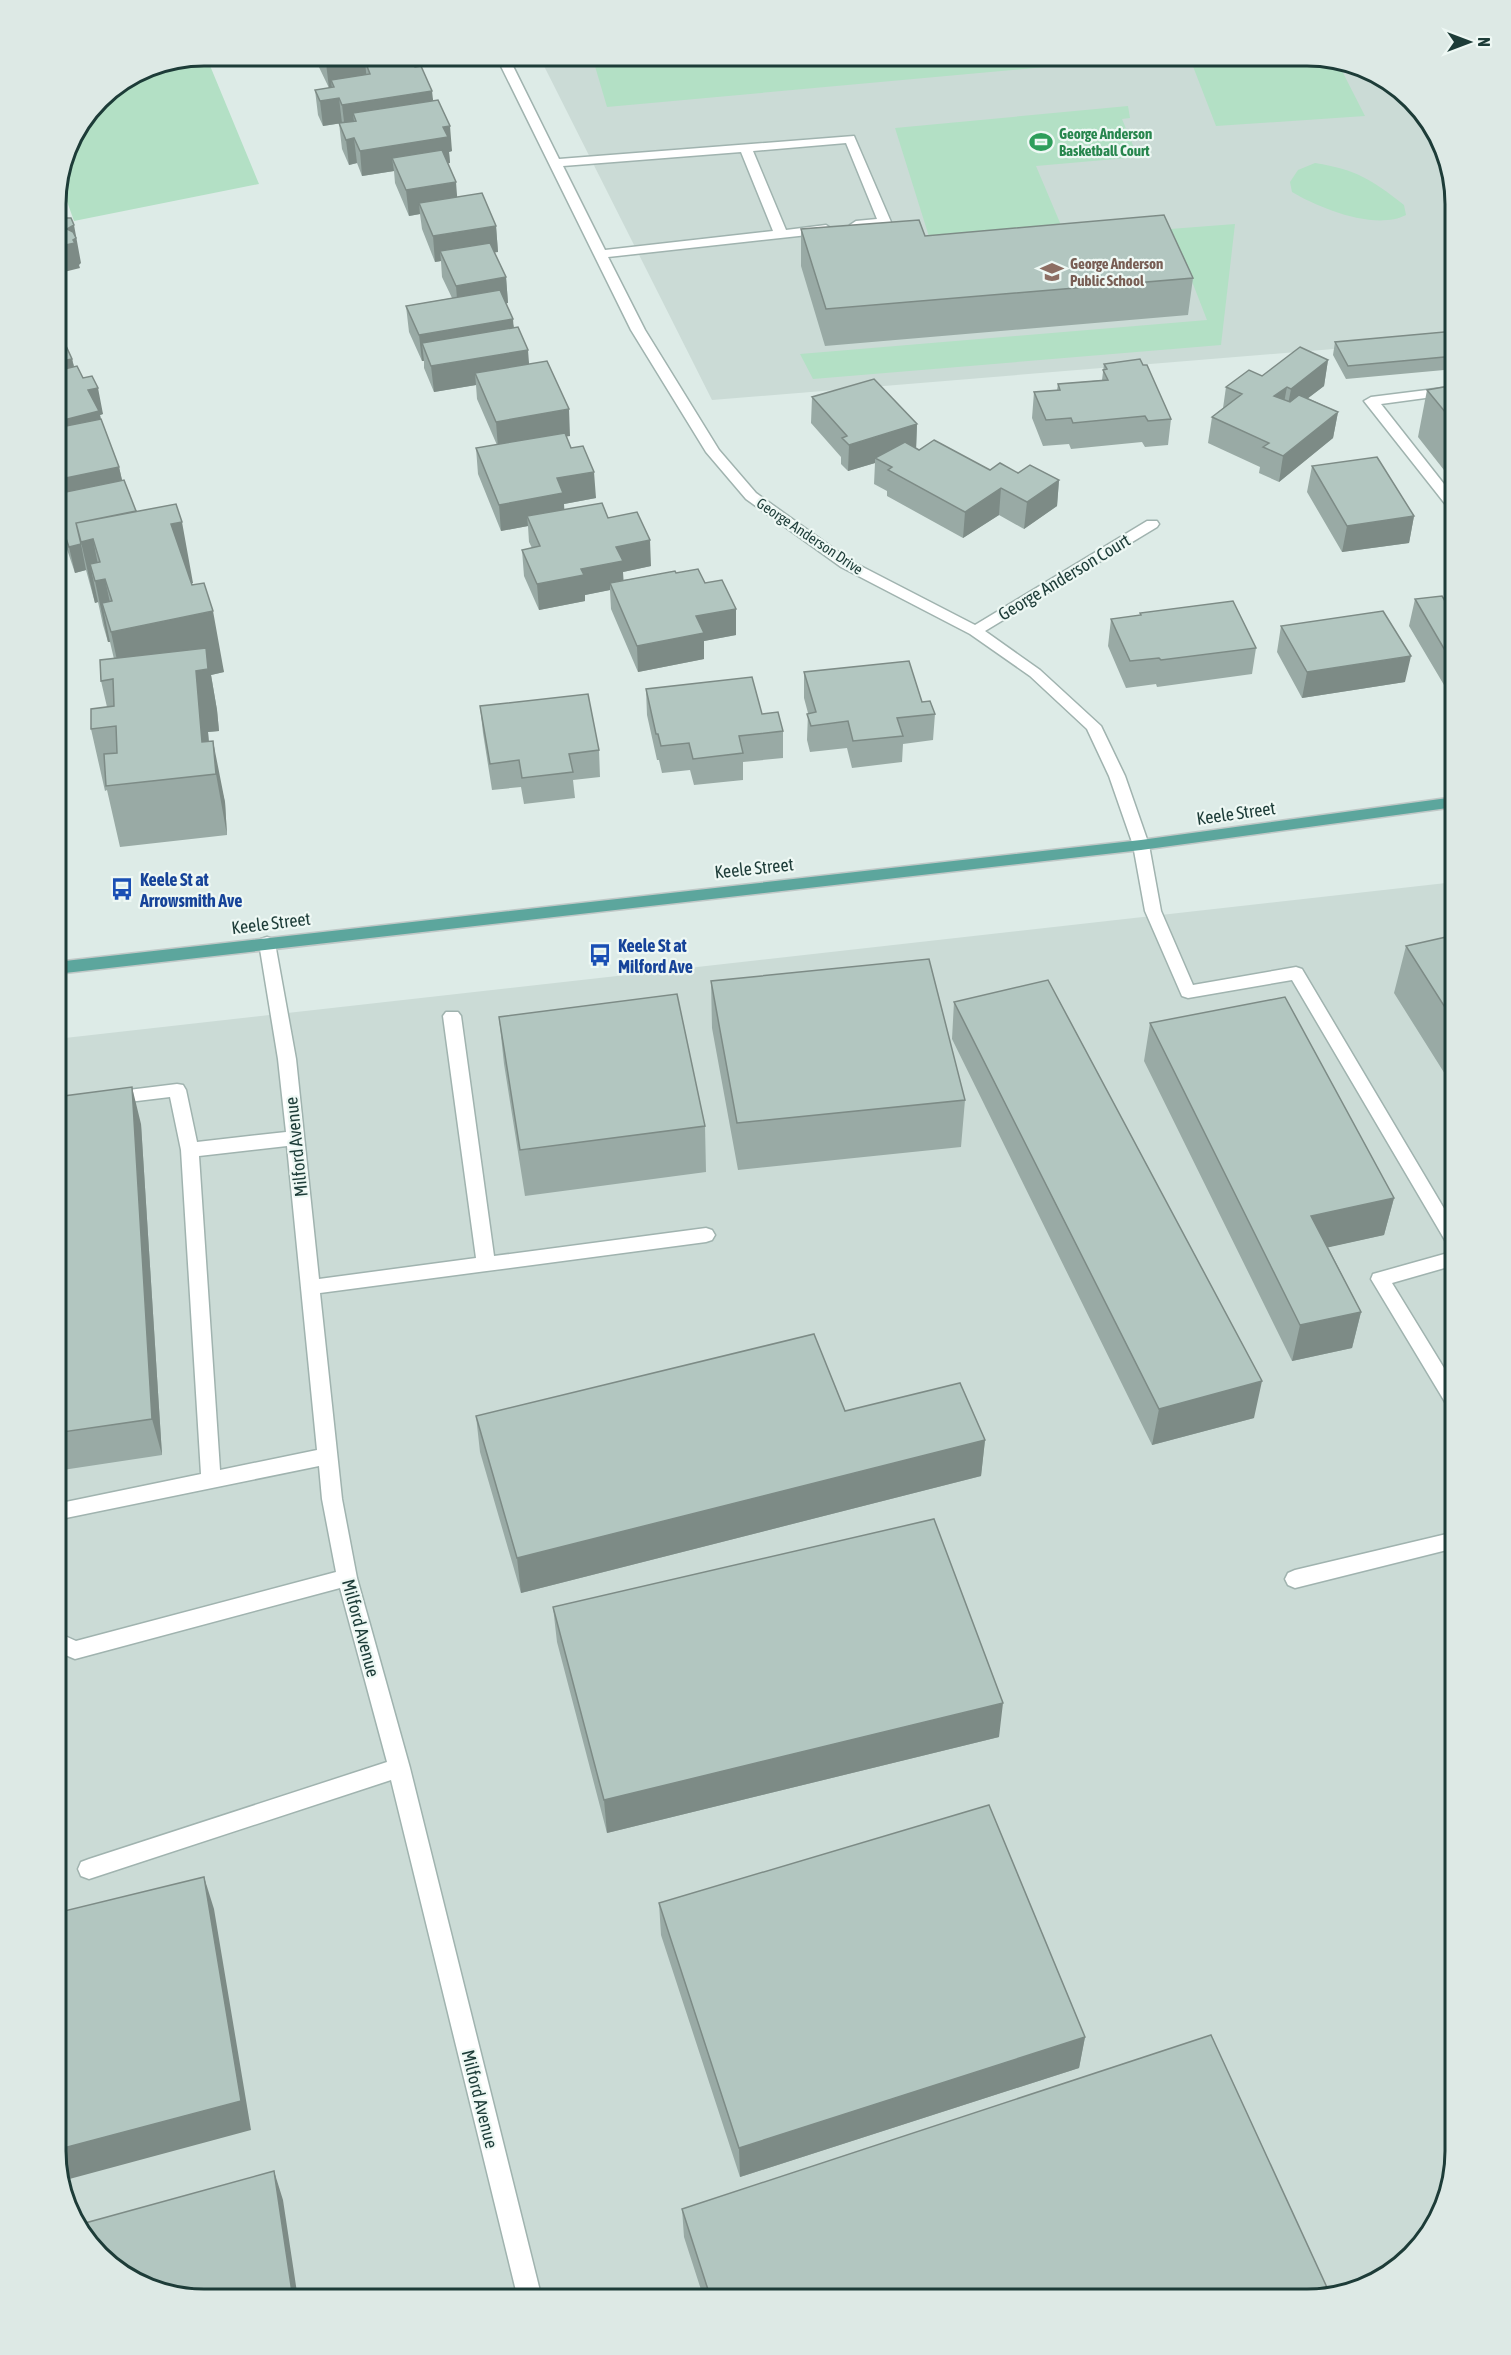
<svg xmlns="http://www.w3.org/2000/svg" width="1511" height="2355" font-family="'Asap Condensed',sans-serif">
  <style>
    .built { fill: #cbdbd6 }
    .green { fill: #b3e0c5 }
    .lines { fill: none; stroke-linecap: round; stroke-linejoin: round }
    .minor-casing { stroke: #a0b3af; stroke-width: 3 }
    .major-casing { stroke: #c0c8c7; stroke-width: 3 }
    .minor { fill: #fff; fill-rule: evenodd }
    .major { fill: #5ca69d; fill-rule: evenodd }
    .wall { fill: #99aaa5 }
    .shaded-wall { fill: #7d8b86 }
    .building { fill: #b2c6c0; stroke: #7d8b86; stroke-width: 1.5 }
    .labels { text-anchor: middle; dominant-baseline: central; stroke-width: 4.5; stroke-linejoin: round; paint-order: stroke }
    .far-leisure-label { font-size: 15px; font-weight: bold; fill: #27864d; stroke: #eef8f4; text-anchor: start }
    .far-education-label { font-size: 15px; font-weight: bold; fill: #785e54; stroke: #eef8f4; text-anchor: start }
    .far-street-label { font-size: 15px; fill: #1d3c38; stroke: #eef8f4 }
    .street-label { font-size: 18px; fill: #1d3c38; stroke: #eef8f4 }
    .transit-label { font-size: 18px; font-weight: bold; fill: #164399; stroke: #eef8f4; text-anchor: start }
    .rim { fill: none; stroke: #1d3c38; stroke-width: 3 }
  </style>
  <rect width="100%" height="100%" fill="#ddebe7"/>
  <path class="built" d="M539 56H1317L1390 81 1440 138 1455 204V339L712 400Z
    M1455 882V2151L1431 2233 1373 2284 1307 2299H195L122 2275 71 2217 56 2151V1039Z"/>
  <path class="green" d="M206 56 259 184 74 221 59 179 67 147 99 99 147 67Z
    M592 56H1108L1111 61 607 107Z
    M1189 56H1317L1338 63 1365 116 1216 126Z
    M1128 106 1130 118 1122 119 1138 157 1036 166 1066 237 1235 224 1221 345 813 379 800 354 1207 320 1177 243 936 259 895 128Z
    M1315 163C1357 170 1371 179 1404 205L1406 215C1375 231 1319 208 1292 192L1290 182 1298 170Z"/>
  <g class="lines">
    <g class="minor-casing">
      <path id="minor" d="M496 56H508L559 159 854 136 891 222 890 225 856 229 850 225 856 221 877 219 846 143 753 151 786 230 826 225 832 229 826 233 608 257 645 330 719 450 756 493 851 561 975 625 1147 521H1157L1159 524 1157 527 985 631 1040 670 1101 726 1125 776 1149 845 1161 911 1193 985 1296 967 1302 969 1455 1227V1249L1449 1247 1292 980 1188 998 1182 996 1145 911 1133 845 1109 776 1087 729 1030 676 970 634 841 567 746 499 706 452 631 330ZM741 152 773 231 605 250 563 166Z
        M1451 387 1455 388V394L1381 404 1455 498V511L1450 510 1364 401 1371 397Z
        M267 937 273 939 275 943 296 1059 319 1279 476 1258 443 1016 446 1012H458L461 1016 494 1256 706 1228 712 1230 715 1235 712 1240 706 1242 320 1293 342 1499 357 1578 410 1768 542 2299H518L391 1780 89 1879 81 1876 78 1869 81 1862 89 1859 387 1762 340 1588 75 1659 56 1651V1632L76 1641 336 1572 322 1499 319 1466 56 1520V1504L201 1474 181 1150 170 1097 112 1104 106 1103 103 1098 106 1093 112 1092 177 1084 183 1085 186 1090 197 1142 286 1132 278 1059 259 943 261 939ZM287 1146 317 1450 220 1470 199 1156Z
        M1455 1251V1265L1392 1283 1455 1386V1410L1448 1407 1371 1279 1373 1274Z
        M1455 1532V1548L1295 1588 1288 1585 1285 1579 1288 1573 1295 1570Z"/>
    </g>
    <g class="major-casing">
      <path id="major" d="M1455 797V807L1141 850 56 974V962L1141 840Z"/>
    </g>
    <use href="#minor" class="minor"/>
    <use href="#major" class="major"/>
  </g>
  <path class="wall" d="M316 56H411L433 100 452 151 449 152 450 163H447L457 197 496 226 498 252H494L506 277 508 303H506L514 327 529 364 570 436H566L596 498 564 504V510L608 518 651 566 623 572V580L676 573 705 583 736 635 704 641V659L638 672 611 609 610 590 585 595V601L539 610 524 576 522 550 532 548 529 542 528 526 501 531 478 474 476 448 497 445 477 399 476 385 434 392 424 368V361H422L409 332 406 306 452 298 442 277 441 261 435 262 422 229 420 214 409 216 395 183 394 171 362 176 357 163 349 165 342 149 339 123H342L323 126 318 115 315 90 329 88 317 63Z
    M801 229 925 236 1193 278 1188 315 825 346 801 266Z
    M56 324 72 359 74 366 103 414 100 415 101 419 119 467 122 480 136 511 193 583H191L224 672 211 675 217 710 219 731 208 732 209 741 225 802 227 835 120 847 107 790 105 791 91 729 107 707 101 681 114 659 110 642H108L103 625 98 602 95 603 86 570 75 573 56 517Z
    M1455 331V369L1346 379 1333 355 1335 342Z
    M1328 360 1324 386 1308 398 1338 412 1333 438 1279 482 1259 473 1260 467 1208 443 1212 417 1223 408 1226 387 1262 376Z
    M1104 364 1171 419 1168 445 1145 447 1142 442 1071 449 1069 444 1043 446 1032 418 1034 392 1057 390 1058 384 1102 380Z
    M1455 385V484L1418 437 1427 390Z
    M812 397 917 424 916 448 919 450 990 470 1018 473 1059 480 1057 506 1024 529 999 515 963 538 887 496V491L874 484 875 463 848 471 841 464V457L811 423Z
    M1312 466 1414 516 1409 543 1342 552 1307 492Z
    M1415 599 1448 606 1455 605V684L1444 685 1409 626Z
    M1140 613 1256 648 1252 674 1157 687 1156 684 1126 688 1108 646 1111 619 1140 616Z
    M1281 626 1405 682 1302 698 1277 652Z
    M804 672 922 702 935 714 933 740 903 744 902 762 852 768 847 748 810 752 807 740 808 713 804 698Z
    M646 689 762 714 783 731V758L743 762V780L694 785 690 770 662 773 659 760H657L647 715Z
    M480 706 599 750 600 777 573 780 575 798 524 804 521 787 492 790 483 733Z
    M1455 935V1090L1394 993 1406 946Z
    M711 981 965 1100 961 1147 738 1170 712 1028Z
    M954 1002 1254 1418 1152 1445 952 1039Z
    M499 1017 705 1126 706 1172 525 1196 504 1064Z
    M1150 1023 1394 1198 1384 1235 1328 1247 1361 1312 1352 1348 1292 1361 1144 1061Z
    M56 1097 141 1124 162 1455 56 1471Z
    M845 1411 985 1440 981 1476 521 1593 480 1452 476 1416Z
    M553 1607 999 1737 607 1833 557 1642Z
    M659 1903 1085 2037 1079 2068 740 2177 661 1935Z
    M682 2209 1307 2300 704 2299 684 2237Z"/>
  <path class="shaded-wall" d="M376 56H409L370 74 365 61 367 82 331 80 332 88H329L326 63Z
    M432 91 435 117 356 121 353 113 355 129 345 130 342 105Z
    M339 98 342 123 323 126 320 101Z
    M450 126 452 151 449 152 450 163 398 171 392 158 394 171 362 176 360 151 443 127Z
    M354 138 357 163 349 165 346 140Z
    M456 182 458 208 419 203 420 214 409 216 406 190Z
    M74 225 81 263 79 265 80 268 56 274V247L67 229Z
    M496 226 498 252 444 260 440 251 441 261 435 262 433 236Z
    M506 277 508 303 458 312 456 286Z
    M513 319 515 345 422 343 424 361H422L419 335Z
    M528 350 530 376 475 373 476 385 434 392 431 366Z
    M72 359 78 384 56 390V362Z
    M1328 360 1324 386 1286 415 1291 389Z
    M1287 387 1282 413 1274 396Z
    M98 388 103 414 100 415 104 437 56 449V422L88 390Z
    M569 409 570 436 498 448 496 422Z
    M1338 412 1333 438 1279 482 1283 456Z
    M917 424 916 451 875 458V463L848 471 849 445Z
    M119 467 125 493 59 507 56 491V480Z
    M594 472 596 498 564 504 565 520 527 516 528 526 501 531 499 505 557 478Z
    M1059 480 1057 506 1024 529 1027 502Z
    M1001 488 999 515 963 538 965 512Z
    M1414 516 1409 543 1342 552 1347 526Z
    M182 522 193 583 183 585 171 524Z
    M93 539 101 580 105 579 116 631 213 611 224 672 211 675 217 710 219 731 208 732 211 774 124 693 111 632 102 603 110 642H108L95 581 90 564 98 602 95 603 81 542Z
    M650 540 651 566 623 572 624 587 610 583V590L585 595V601L539 610 537 584 581 569 616 547Z
    M81 544 86 570 75 573 69 547Z
    M736 609V635L704 641V659L638 672 637 646 696 616Z
    M1411 656 1405 682 1302 698 1307 672Z
    M1455 658V684L1444 685 1450 659Z
    M213 741 225 802 227 835 216 774Z
    M132 1087 141 1124 162 1455 152 1419Z
    M1394 1198 1384 1235 1303 1253 1311 1216Z
    M1361 1312 1352 1348 1292 1361 1300 1325Z
    M1262 1381 1254 1418 1152 1445 1159 1409Z
    M985 1440 981 1476 521 1593 517 1558Z
    M1003 1703 999 1737 607 1833 604 1800Z
    M204 1877 214 1909 251 2130 62 2181 56 2150Z
    M1085 2037 1079 2068 740 2177 739 2148Z
    M274 2171 283 2200 298 2299H293Z"/>
  <path class="building" d="M322 56H376L326 63Z
    M399 56H411L415 67 421 66 432 91 342 105 339 98 320 101 315 90 334 87 331 80 370 74 365 61Z
    M438 100 450 126 443 127 448 137 360 151 354 138 346 140 339 123 356 121 353 113Z
    M442 150 456 182 406 190 392 158Z
    M482 193 496 226 433 236 419 203Z
    M56 209 61 218H71L74 225 67 229 73 232 76 238 73 240 75 243 56 247Z
    M1164 215 1193 278 826 309 801 229 919 220 925 236Z
    M490 243 506 277 456 286 440 251Z
    M500 290 513 319 419 335 406 306Z
    M56 324 72 359 56 362Z
    M518 327 528 350 431 366 422 343Z
    M1455 331V356L1348 366 1335 342Z
    M1300 347 1328 360 1291 389 1287 387 1274 396 1290 402 1299 395 1338 412 1283 456 1263 447 1269 443 1212 417 1242 394 1226 387 1249 370 1262 376Z
    M1140 359 1143 365H1147L1171 419 1148 421 1145 416 1073 423 1071 418 1046 420 1034 392 1060 390 1058 384 1108 380 1103 370 1107 369 1104 364Z
    M547 361 569 409 496 422 475 373Z
    M77 366 83 378 92 376 98 388 88 390 99 411 56 422V371Z
    M874 379 917 424 849 445 842 438 847 436 812 397Z
    M1455 385V424L1427 390Z
    M101 419 119 467 56 480V428Z
    M565 433 571 448 583 446 594 472 557 478 563 493 499 505 476 448Z
    M934 440 990 470 1000 463 1018 473 1030 465 1059 480 1027 502 1001 488 965 512 888 470 892 467 875 458 905 442 919 450Z
    M1377 457 1414 516 1347 526 1312 466Z
    M124 480 136 511 76 523 81 544 69 547 56 509V494Z
    M602 503 608 518 637 512 650 540 616 547 623 561 581 569 584 575 537 584 522 550 540 546 527 516Z
    M176 504 182 522 171 524 192 585 204 583 213 611 111 632 102 603 112 601 105 579 95 581 90 564 100 562 93 539 81 542 76 523Z
    M698 569 705 583 722 580 736 609 696 616 704 633 637 646 610 583 675 571 676 573Z
    M1442 596 1448 606 1455 605V658L1450 659 1415 599Z
    M1233 601 1256 648 1161 660 1159 658 1130 661 1111 619 1141 615 1140 613Z
    M1383 611 1411 656 1307 672 1281 626Z
    M206 648 208 669 196 671 202 742 213 741 216 774 106 786 104 754 117 753 116 726 91 729V709L114 706 113 679 101 681 100 660Z
    M909 661 922 702 930 701 935 714 897 718 903 736 853 741 848 721 811 726 807 714 816 712 804 672Z
    M752 677 762 714 778 712 783 731 739 736 743 753 693 759 689 743 661 746 658 734H656L646 689Z
    M588 694 599 750 569 754 573 772 522 778 519 760 490 764 480 706Z
    M1455 935V1023L1406 946Z
    M929 959 965 1100 737 1123 711 981Z
    M1048 980 1262 1381 1159 1409 954 1002Z
    M677 994 705 1126 520 1150 499 1017Z
    M1285 997 1394 1198 1311 1216 1361 1312 1300 1325 1150 1023Z
    M132 1087 152 1419 56 1433V1097Z
    M814 1334 845 1411 960 1383 985 1440 517 1558 476 1416Z
    M934 1519 1003 1703 604 1800 553 1607Z
    M989 1805 1085 2037 739 2148 659 1903Z
    M204 1877 241 2101 56 2150V1913Z
    M1211 2035 1330 2294 1307 2300 711 2299 682 2209Z
    M274 2171 293 2299H195L122 2275 78 2225Z"/>
  <defs>
    <g id="stadium-bare" transform="scale(1.8)"><path d="M0-5a6.5 5 0 1 0 0 10a6.5 5 0 1 0 0-10ZM-3.5-1.8h7v3.6h-7Z" fill="#2e9e5b" stroke="#eef8f4" stroke-width="2.5" paint-order="stroke"/></g>
    <g id="school-bare" transform="scale(1.8)"><path d="M0-5L7-2L0 1L-7-2ZM-4 1L0 2.5L4 1V4Q0 6-4 4Z" fill="#8d6e63" stroke="#eef8f4" stroke-width="2.5" paint-order="stroke"/></g>
    <g id="bus-bare" transform="scale(1.8)"><path d="M-5-6H5V4H4V6H2V4H-2V6H-4V4H-5ZM-3.5-4V0h7V-4ZM-3.5 1.2v1.5H-2V1.2ZM2 1.2v1.5H3.5V1.2Z" fill="#1a4fb4" stroke="#eef8f4" stroke-width="2.5" paint-order="stroke"/></g>
  </defs>
  <g fill-rule="evenodd">
    <use href="#stadium-bare" x="1041" y="142"/>
    <use href="#school-bare" x="1052" y="272"/>
    <use href="#bus-bare" x="122" y="889"/>
    <use href="#bus-bare" x="600" y="955"/>
  </g>
  <g class="labels">
    <g class="far-leisure-label">
      <text x="1059" y="133">George Anderson<tspan x="1059" dy="17">Basketball Court</tspan></text>
    </g>
    <g class="far-education-label">
      <text x="1070" y="263">George Anderson<tspan x="1070" dy="17">Public School</tspan></text>
    </g>
    <g class="far-street-label">
      <text transform="translate(810 536) rotate(34)">George Anderson Drive</text>
    </g>
    <g class="street-label">
      <text transform="translate(1064 577) rotate(-31)">George Anderson Court</text>
      <text transform="translate(1236 813) rotate(-8)">Keele Street</text>
      <text transform="translate(754 868) rotate(-6)">Keele Street</text>
      <text transform="translate(271 923) rotate(-7)">Keele Street</text>
      <text transform="translate(296 1147) rotate(-96)">Milford Avenue</text>
      <text transform="translate(361 1628) rotate(75)">Milford Avenue</text>
      <text transform="translate(480 2099) rotate(76)">Milford Avenue</text>
    </g>
    <g class="transit-label">
      <text x="140" y="879">Keele St at<tspan x="140" dy="21">Arrowsmith Ave</tspan></text>
      <text x="618" y="945">Keele St at<tspan x="618" dy="21">Milford Ave</tspan></text>
    </g>
  </g>
  <path d="M0 0H1511V2355H0ZM204 66H1307A138 138 0 0 1 1445 204V2151A138 138 0 0 1 1307 2289H204A138 138 0 0 1 66 2151V204A138 138 0 0 1 204 66Z" fill="#dde9e5" fill-rule="evenodd"/>
  <path class="rim" d="M204 66H1307A138 138 0 0 1 1445 204V2151A138 138 0 0 1 1307 2289H204A138 138 0 0 1 66 2151V204A138 138 0 0 1 204 66Z"/>
  <g transform="translate(1469 42) rotate(90)" stroke="#eef8f4" stroke-width="4.5" paint-order="stroke">
  <path d="M0-4.5L10 22L0 15L-10 22Z" fill="#1d3c38"/>
  <text y="-9" font-size="16" font-weight="bold" text-anchor="middle" fill="#1d3c38">N</text>
  </g>
</svg>
